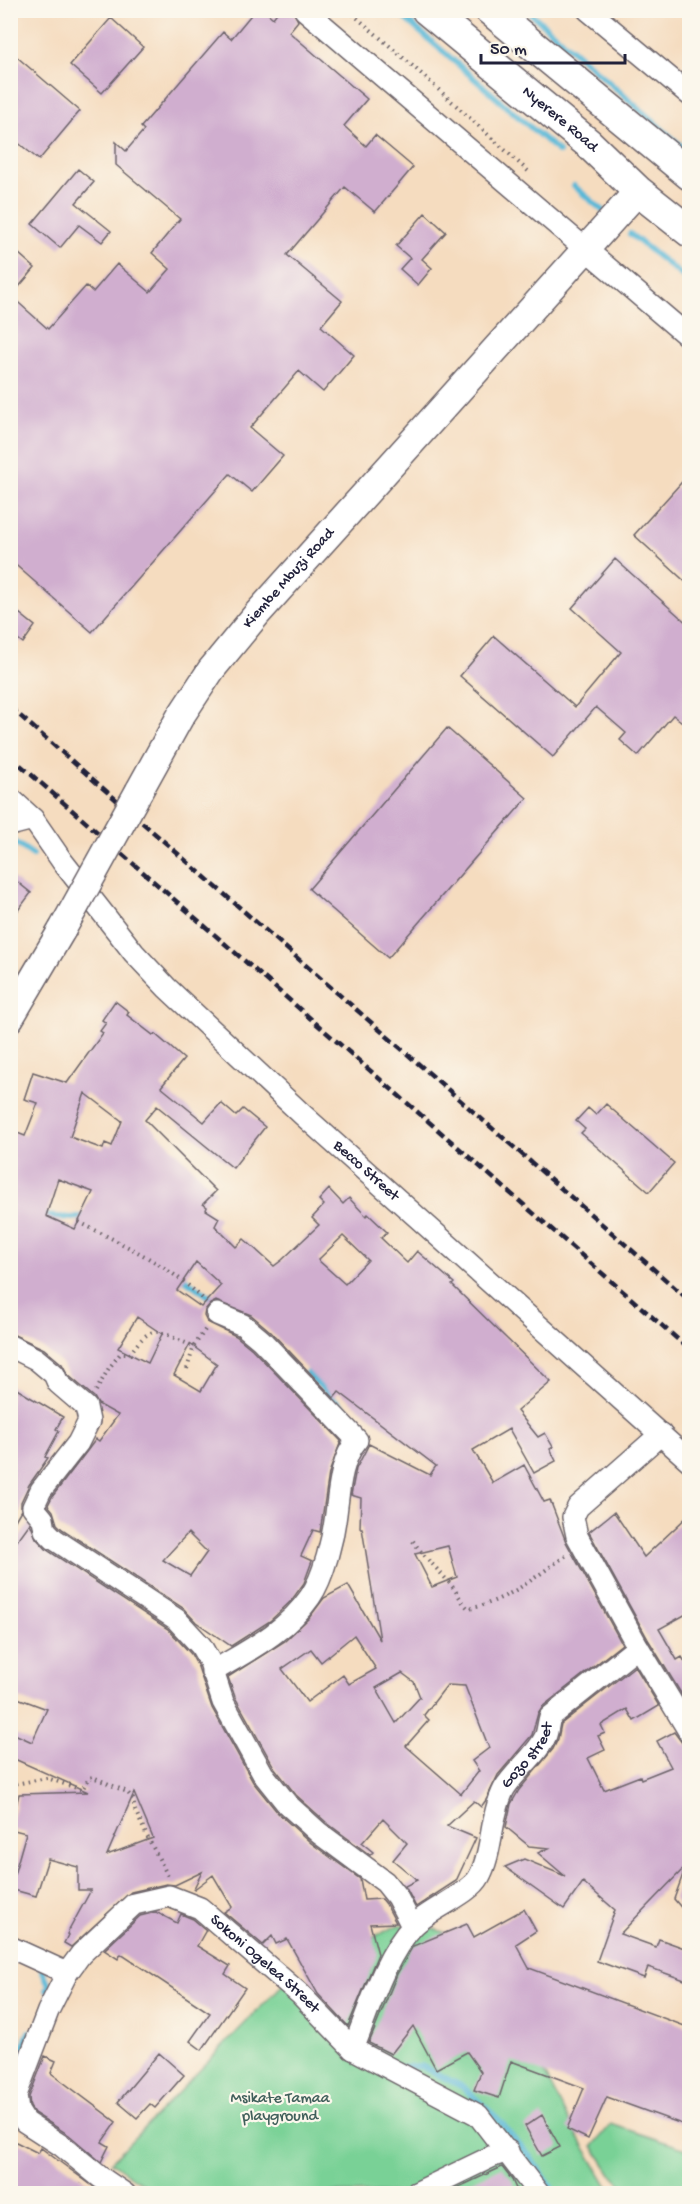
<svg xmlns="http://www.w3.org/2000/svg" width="700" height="2204" font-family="'Gochi Hand',sans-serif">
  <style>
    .green { fill: #79d196; stroke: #4e7a68; stroke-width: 1.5 }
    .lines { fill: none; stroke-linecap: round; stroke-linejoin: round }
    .stream { stroke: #59b8d7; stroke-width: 6 }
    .building { fill: #d0aecf; fill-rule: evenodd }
    .minor-casing { stroke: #6c6369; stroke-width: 24 }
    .major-casing { stroke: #6c6369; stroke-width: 30 }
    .highway-casing { stroke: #6c6369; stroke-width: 33 }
    .path { stroke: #6c6369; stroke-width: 4; stroke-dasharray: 1.5 4.5; stroke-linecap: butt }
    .minor { stroke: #fff; stroke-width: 21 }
    .major { stroke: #fff; stroke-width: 27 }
    .highway { stroke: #fff; stroke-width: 30 }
    .rail { stroke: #22223b; stroke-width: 4.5; stroke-dasharray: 9 4.5; stroke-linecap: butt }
    .major-bridge-casing { stroke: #6c6369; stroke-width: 30; stroke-linecap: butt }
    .major-bridge { stroke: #fff; stroke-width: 27 }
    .labels { text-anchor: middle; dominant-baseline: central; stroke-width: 4.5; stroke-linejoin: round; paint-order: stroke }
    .street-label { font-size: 16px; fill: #22223b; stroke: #fbf7ec }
    .park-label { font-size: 16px; fill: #405f5b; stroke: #fbf7ec }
  </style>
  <rect width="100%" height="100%" fill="#fbf7ec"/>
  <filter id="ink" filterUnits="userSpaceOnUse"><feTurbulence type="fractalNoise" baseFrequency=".0167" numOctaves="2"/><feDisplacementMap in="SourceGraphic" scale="12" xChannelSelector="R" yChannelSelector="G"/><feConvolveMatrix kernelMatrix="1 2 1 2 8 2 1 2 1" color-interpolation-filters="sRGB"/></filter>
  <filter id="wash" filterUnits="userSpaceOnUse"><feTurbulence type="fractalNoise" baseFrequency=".008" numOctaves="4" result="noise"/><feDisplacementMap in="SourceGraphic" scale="24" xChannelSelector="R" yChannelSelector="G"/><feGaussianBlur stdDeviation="1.35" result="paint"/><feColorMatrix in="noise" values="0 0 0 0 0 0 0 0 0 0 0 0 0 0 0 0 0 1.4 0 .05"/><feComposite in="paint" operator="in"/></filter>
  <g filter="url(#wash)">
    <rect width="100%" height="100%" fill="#f5dcbf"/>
    <path class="green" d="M410 1922 444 1932 466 1960 527 2046 548 2079 567 2118 612 2193H156L111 2162 285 1982 324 2028 369 1939 398 1925 412 1926Z
      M611 2124 689 2150V2193H630L611 2174 593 2146Z"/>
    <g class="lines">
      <path class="stream" d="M395 10 559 152
        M527 10 690 154
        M574 186 608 215
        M630 234 690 282
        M10 839 33 855
        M41 1216 73 1218 87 1216
        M179 1275 227 1309
        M307 1373 359 1423 356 1434
        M42 1969 49 1985 47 1990
        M403 2067 421 2066 463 2087 497 2118 531 2158 556 2194
        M10 2079 29 2032"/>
    </g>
    <g id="blocks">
      <path class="building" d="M255 10H264L273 18 279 10H293L298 21 289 32 367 99 344 126 366 146 375 135 413 167 375 212 345 187 287 255 342 301 321 326 354 355 323 392 299 371 250 428 283 456 252 492 230 474 92 632 10 560V246L35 268 11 296 48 329 86 286 93 292 117 264 150 292 170 269 152 253 180 219 116 165V142L126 151 144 130 141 127 223 32 231 39Z
        M111 18 143 47 102 93 70 65Z
        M10 51 80 111 39 160 10 136Z
        M78 169 94 182 76 203 111 231 102 242 79 225 60 248 32 224Z
        M425 213 446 232 422 259 432 268 418 285 400 269 410 258 396 246Z
        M690 473V586L634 535Z
        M615 559 690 626V728L673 715 638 756 620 740 626 733 596 707 553 757 460 676 494 636 575 707 621 652 572 608Z
        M19 613 35 626 23 643 10 633V624Z
        M447 728 527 798 388 958 309 889Z
        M10 876 31 893 10 921Z
        M115 1001 129 1012 127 1015 153 1035 155 1034 184 1059 161 1087 204 1122 221 1103 236 1116 243 1109 265 1127 233 1168 157 1106 145 1120 216 1191 203 1204 207 1207 206 1210 219 1218 215 1226 236 1247 244 1239 274 1266 282 1260 319 1225 312 1218 324 1205 319 1200 329 1189 343 1204 349 1198 366 1216 368 1214 387 1232 381 1238 407 1263 417 1251 454 1283 452 1285 551 1382 517 1411 538 1437 545 1433 553 1447 550 1449 556 1461 534 1473 509 1429 473 1450 493 1483 524 1465 544 1502 550 1500 566 1542 622 1644 542 1707 538 1713 532 1735 498 1775 486 1800 481 1807 474 1801 447 1826 476 1838 456 1881 416 1907 405 1886 417 1880 393 1860 407 1843 383 1819 362 1843 373 1852 370 1855 327 1823 296 1795 274 1767 235 1697 228 1677 285 1641 309 1618 324 1598 348 1585 380 1640 362 1528H360L361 1498 351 1495 356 1469 369 1444 430 1475 436 1466 339 1392 334 1398 270 1331 251 1315 216 1301 210 1304 205 1310 204 1316 207 1322 236 1336 252 1349 341 1441 329 1473 320 1532 313 1530 301 1556 312 1561 304 1583 291 1601 270 1621 231 1646 196 1622 183 1608 62 1529 57 1524 53 1511 48 1505 52 1497 90 1447 96 1439 99 1441 118 1415 98 1404 94 1397 68 1375 62 1364 44 1349 10 1333V1130L25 1136 38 1103 24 1099 33 1072 67 1083 103 1033 100 1031 106 1023 102 1020ZM85 1093 122 1121 112 1146 105 1143 103 1149 70 1137ZM58 1179 93 1192 75 1229 46 1216ZM343 1236 368 1260 345 1284 318 1260ZM196 1262 221 1285 201 1307 177 1290ZM137 1317 162 1334 148 1363 118 1348ZM190 1344 217 1364 201 1391 174 1375ZM188 1533 207 1552 190 1576 163 1560ZM448 1546 457 1577 432 1587 415 1554ZM354 1635 376 1669 349 1684 343 1675 307 1702 282 1669 311 1649 321 1662ZM402 1673 414 1682 420 1697 396 1723 376 1688ZM447 1685 465 1686 489 1748 472 1761 479 1771 461 1794 406 1746 429 1720 424 1715Z
        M606 1104 674 1163 649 1192 581 1133 585 1129 576 1121 588 1108 596 1115Z
        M10 1385 63 1417 56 1429 59 1431 45 1457 48 1458 29 1485 21 1502V1510L10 1529Z
        M614 1512 644 1557 690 1514V1612L659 1629 677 1660 682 1657 690 1670V1708L649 1641 589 1532Z
        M30 1523 36 1538 47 1550 168 1629 191 1654 198 1667 212 1708 253 1782 278 1813 311 1843 360 1879 364 1900 382 1899 386 1904 396 1923 370 1924 378 1954 348 2026 318 1994 287 1939 276 1944 272 1936 263 1945 224 1912 232 1907 213 1875 193 1890 202 1872 175 1885 166 1884 131 1892 71 1947 64 1943 68 1935 67 1934 91 1890H78V1867L48 1859 36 1896 10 1889 26 1833 10 1829 19 1794 88 1792 10 1757V1732L32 1742 47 1709 12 1696 14 1663 10 1662V1537L17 1541ZM134 1793 153 1838 107 1855Z
        M635 1666 659 1706 634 1721 627 1709 601 1725 605 1733 598 1736 605 1750 588 1758 604 1790 640 1776 641 1779 671 1767 657 1741 674 1732 683 1744 690 1746V1918L674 1899 686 1866 620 1934 656 1947 659 1939 690 1950V1982L648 1967 644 1978 597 1961 615 1910 583 1882 564 1909 505 1867 524 1859 565 1876 538 1853 549 1848 529 1846 506 1827 511 1804 519 1790 553 1749 558 1739 561 1724Z
        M524 1909 536 1931 516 1944 529 1968 690 2028V2127L607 2097 588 2139 567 2129 584 2088 511 2061 499 2098 474 2090 481 2072 467 2052 436 2069 413 2026 391 2054 369 2043 397 1974 413 1946 467 1924 474 1937Z
        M156 1912 177 1923 181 1914 193 1919 206 1930 197 1946 230 1966 225 1974 245 1988 202 2050 190 2041 210 2013 121 1954 118 1959 104 1950 140 1916Z
        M159 2053 184 2075 155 2108 150 2104 137 2118 118 2102Z
        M45 2056 56 2061 51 2073 116 2122 102 2142 109 2146 101 2162 69 2135 34 2113 30 2107 29 2097Z
        M542 2115 560 2147 542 2156 525 2126Z
        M10 2139 38 2153 41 2148 102 2193H10Z
        M502 2167 512 2180 518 2193H446Z"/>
    </g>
  </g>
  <g filter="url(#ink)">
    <use href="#blocks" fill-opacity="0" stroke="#6c6369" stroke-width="1.5"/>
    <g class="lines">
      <g class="minor-casing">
        <g id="minor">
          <path d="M305 10 690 338"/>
          <path d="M588 10 690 95"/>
          <path d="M10 798 33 819"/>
          <path id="s1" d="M10 825 33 819 62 861 134 953 167 988 304 1116 690 1461"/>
          <path d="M10 1346 36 1359 54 1374 58 1383 86 1407 89 1421 78 1443 41 1490 33 1507 43 1519 45 1530 54 1539 176 1619 201 1646 210 1662 223 1702 263 1774 287 1804 319 1833 385 1882 397 1897 412 1926 410 1929"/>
          <path d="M638 1647 690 1733"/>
          <path d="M212 1672C247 1651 286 1632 310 1597 324 1577 333 1538 336 1514 339 1490 341 1459 357 1440L261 1340 243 1325 217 1314"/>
          <path d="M10 1947 67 1973"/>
          <path id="s2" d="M353 2049C369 2010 384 1957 413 1926 428 1910 470 1894 479 1877 493 1852 490 1816 504 1789 514 1772 539 1753 546 1735 548 1729 548 1723 550 1717L638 1647 577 1536 573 1517 578 1507 661 1434"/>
          <path id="s3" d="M125 2194 100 2177 62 2146 25 2122 18 2111 16 2095 48 2011 67 1973 81 1954 134 1904 169 1896 200 1908 300 1994 353 2049 478 2115 539 2194"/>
          <path d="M414 2194 493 2156 508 2151"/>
        </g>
      </g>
      <g class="major-casing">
        <g id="major">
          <path id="s4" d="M139 791 180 717 211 670 257 614 638 191"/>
          <path d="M10 1018 62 930"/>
        </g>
      </g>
      <g class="highway-casing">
        <g id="highway">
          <path id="s5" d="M427 10 588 143 638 191 690 232"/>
          <path d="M490 10 690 175"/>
        </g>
      </g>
      <path class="path" d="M348 10 415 68 529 172
        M79 1222C124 1245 170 1265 205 1301
        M187 1369 194 1346 207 1327
        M96 1391 109 1368 120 1354H130C155 1317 160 1335 194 1346
        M413 1541C424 1557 439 1570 451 1585 458 1593 461 1602 469 1609 511 1599 533 1578 567 1555
        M10 1785 47 1778 82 1790 89 1778 93 1777 127 1792 133 1799 135 1810 147 1836 169 1878
        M75 2194 82 2184"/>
      <use href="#minor" class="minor"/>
      <use href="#major" class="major"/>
      <use href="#highway" class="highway"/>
      <path class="rail" d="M10 707 690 1301
        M10 756 690 1350"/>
      <g class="major-bridge-casing">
        <path id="major-bridge" d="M62 930 139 791"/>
      </g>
      <use href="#major-bridge" class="major-bridge"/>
    </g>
  </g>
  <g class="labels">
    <g class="street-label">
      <text stroke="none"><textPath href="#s5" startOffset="172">Nyerere Road</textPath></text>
      <text stroke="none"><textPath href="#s4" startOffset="261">Kiembe Mbuzi Road</textPath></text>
      <text stroke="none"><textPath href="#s1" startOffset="510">Becco Street</textPath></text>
      <text stroke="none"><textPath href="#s2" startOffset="354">Gozo street</textPath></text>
      <text stroke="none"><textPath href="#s3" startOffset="536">Sokoni Ogelea Street</textPath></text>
    </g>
    <g class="park-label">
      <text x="280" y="2099">Msikate Tamaa<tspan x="280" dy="18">playground</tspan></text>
    </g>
  </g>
  <rect width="700" height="2204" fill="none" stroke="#fbf7ec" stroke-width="36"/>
  <path d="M481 54v9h144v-9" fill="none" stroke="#22223b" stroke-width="3"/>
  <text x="490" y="54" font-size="18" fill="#22223b" stroke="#fbf7ec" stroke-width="4.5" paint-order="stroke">50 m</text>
</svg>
